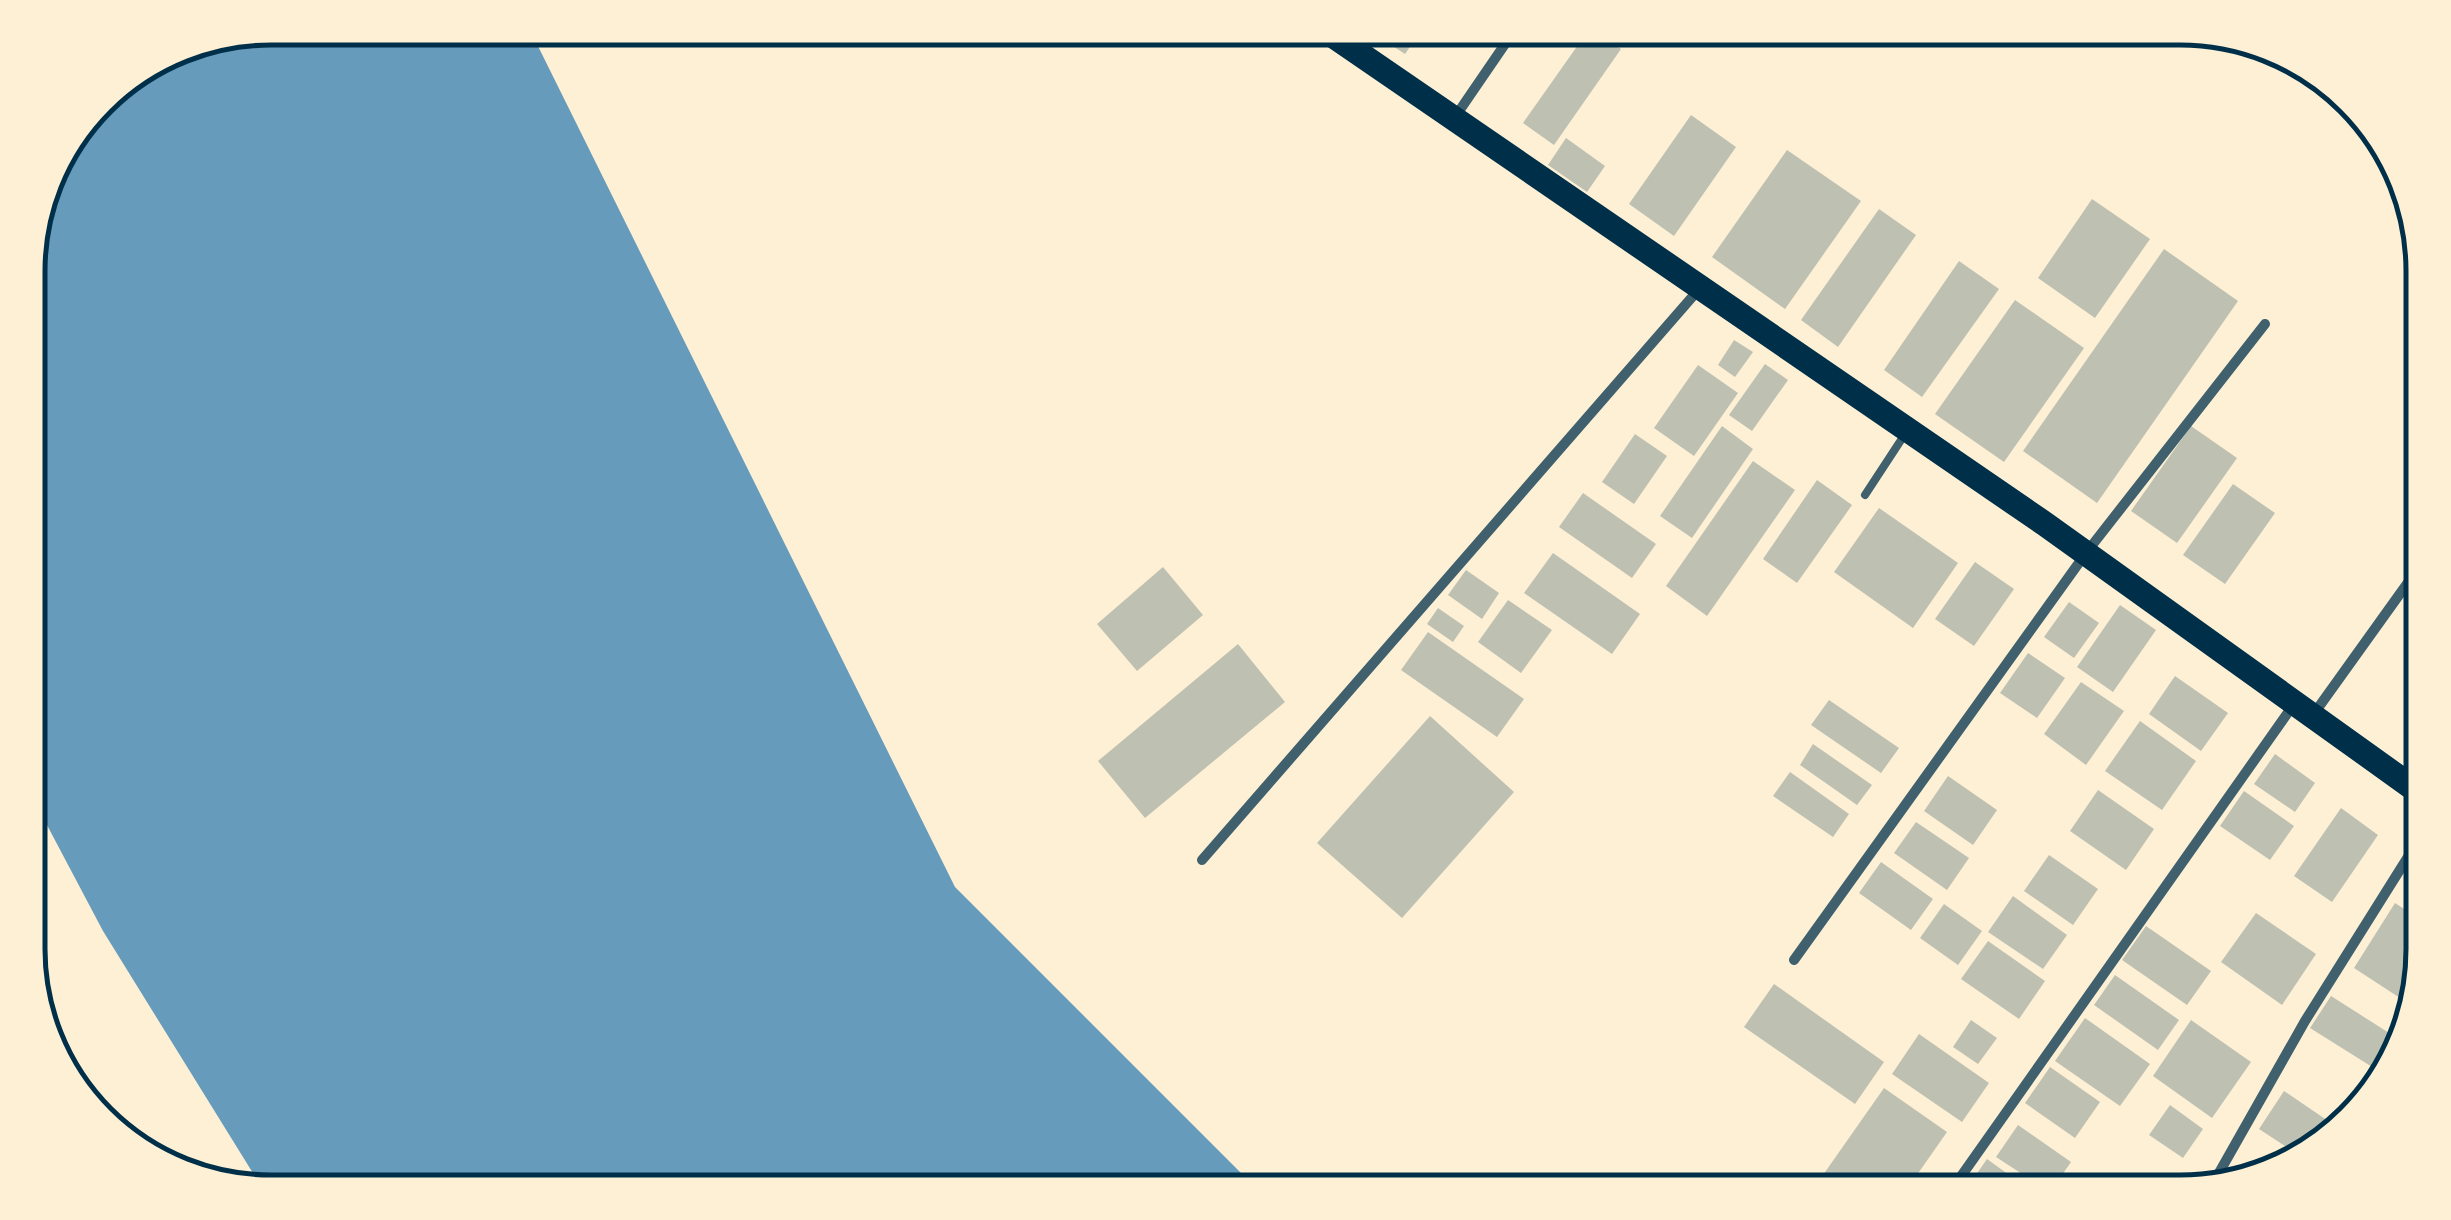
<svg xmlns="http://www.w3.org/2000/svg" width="2451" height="1220" font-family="Inter,sans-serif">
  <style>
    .water { fill: #669bbc }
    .building { fill: #bec0b2 }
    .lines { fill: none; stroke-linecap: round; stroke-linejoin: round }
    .service { stroke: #3f606c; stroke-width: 8 }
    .minor { stroke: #3f606c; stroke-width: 10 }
    .primary { stroke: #003049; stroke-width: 25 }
    .rim { fill: none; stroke: #003049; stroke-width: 5 }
  </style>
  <rect width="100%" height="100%" fill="#fdf0d5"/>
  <path class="water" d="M271 28H529L955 887 1260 1192 264 1191 103 931 29 791 28 255 53 163 110 88 178 46Z"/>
  <path class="building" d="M1340 28H1378L1365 46Z
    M1386 28H1423L1405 54 1379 37Z
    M1590 28 1621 49 1554 145 1523 123Z
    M1691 115 1736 147 1674 236 1629 204Z
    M1566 138 1605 166 1587 192 1548 165Z
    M1787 150 1861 201 1785 309 1712 257Z
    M2092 199 2150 239 2095 318 2038 278Z
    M1879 209 1916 235 1838 347 1801 320Z
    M2164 249 2238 301 2097 503 2023 451Z
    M1959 261 1999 289 1922 397 1884 370Z
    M2015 300 2084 348 2004 462 1935 414Z
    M1734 340 1753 352 1735 377 1718 365Z
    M1765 364 1788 380 1752 431 1729 415Z
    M1698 365 1738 393 1694 456 1654 428Z
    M1722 426 1753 449 1692 538 1660 516Z
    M2191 426 2237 458 2177 543 2131 511Z
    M1635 434 1667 456 1634 504 1602 482Z
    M1753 461 1795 490 1707 616 1666 586Z
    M1817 480 1852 505 1797 583 1763 559Z
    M2233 484 2275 513 2225 584 2183 555Z
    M1583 493 1656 544 1632 578 1559 527Z
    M1879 508 1958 563 1913 628 1834 572Z
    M1553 553 1640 614 1612 654 1524 593Z
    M1975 562 2014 589 1974 646 1935 619Z
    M1163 567 1203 615 1137 671 1097 624Z
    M1466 570 1499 593 1482 619 1448 595Z
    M1508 600 1552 630 1521 673 1478 642Z
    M2069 602 2099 623 2074 658 2044 637Z
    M2120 605 2156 630 2113 692 2077 667Z
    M1438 608 1464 626 1453 642 1427 624Z
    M1428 632 1524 699 1497 737 1401 670Z
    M1238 644 1285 702 1145 818 1098 761Z
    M2028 653 2065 678 2037 718 2000 693Z
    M2175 676 2228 713 2201 751 2149 714Z
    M2081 682 2124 711 2086 765 2044 734Z
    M1829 700 1899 748 1881 773 1811 725Z
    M1430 716 1514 792 1402 918 1317 843Z
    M2140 721 2196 761 2162 810 2105 771Z
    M1813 744 1872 785 1857 805 1800 765Z
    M2275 754 2315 783 2295 812 2254 784Z
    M1790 772 1849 814 1833 837 1773 796Z
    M1948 776 1997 810 1973 845 1924 811Z
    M2098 790 2154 829 2126 870 2070 831Z
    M2244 791 2294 826 2270 860 2220 826Z
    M2341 808 2378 835 2332 902 2294 876Z
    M1916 822 1969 858 1947 890 1894 853Z
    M2049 855 2098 889 2073 925 2024 891Z
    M2423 860V903L2404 891Z
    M1881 862 1933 899 1911 930 1859 893Z
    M2013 896 2067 935 2043 969 1988 932Z
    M2395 903 2423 921 2419 968 2400 998 2354 968Z
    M1944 904 1982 931 1958 965 1920 938Z
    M2256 913 2316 954 2282 1005 2221 962Z
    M2146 926 2211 971 2187 1005 2122 960Z
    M1988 941 2045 981 2019 1019 1961 979Z
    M2115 975 2179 1020 2158 1050 2094 1005Z
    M1774 984 1884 1062 1855 1104 1744 1027Z
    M2331 996 2397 1038 2377 1070 2310 1028Z
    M2085 1018 2150 1064 2120 1106 2055 1061Z
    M1971 1020 1997 1038 1978 1064 1953 1047Z
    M2191 1020 2251 1062 2212 1118 2153 1076Z
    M1919 1034 1989 1083 1962 1122 1892 1074Z
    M2050 1067 2100 1102 2075 1138 2025 1103Z
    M1884 1088 1947 1132 1905 1192H1849L1823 1175Z
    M2284 1091 2337 1127 2316 1151 2300 1156 2259 1129Z
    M2170 1105 2203 1129 2183 1158 2149 1135Z
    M2018 1125 2071 1162 2050 1192 1996 1157Z
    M1987 1159 2033 1192H1964Z"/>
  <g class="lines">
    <path class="service" d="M1865 495 1905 434"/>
    <path class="minor" d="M1453 120 1516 28
      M2313 715 2422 563
      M1202 860 1700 288
      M1794 960 2086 553 2265 324
      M2211 1187 2305 1021 2423 833
      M1950 1192 2294 704"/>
    <path class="primary" d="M1322 28 2045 524 2423 795"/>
  </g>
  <path d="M0 0H2451V1220H0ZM271 45H2180A226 226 0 0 1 2406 271V949A226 226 0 0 1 2180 1175H271A226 226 0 0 1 45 949V271A226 226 0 0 1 271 45Z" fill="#fdf0d5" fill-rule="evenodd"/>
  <path class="rim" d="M271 45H2180A226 226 0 0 1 2406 271V949A226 226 0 0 1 2180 1175H271A226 226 0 0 1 45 949V271A226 226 0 0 1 271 45Z"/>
</svg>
